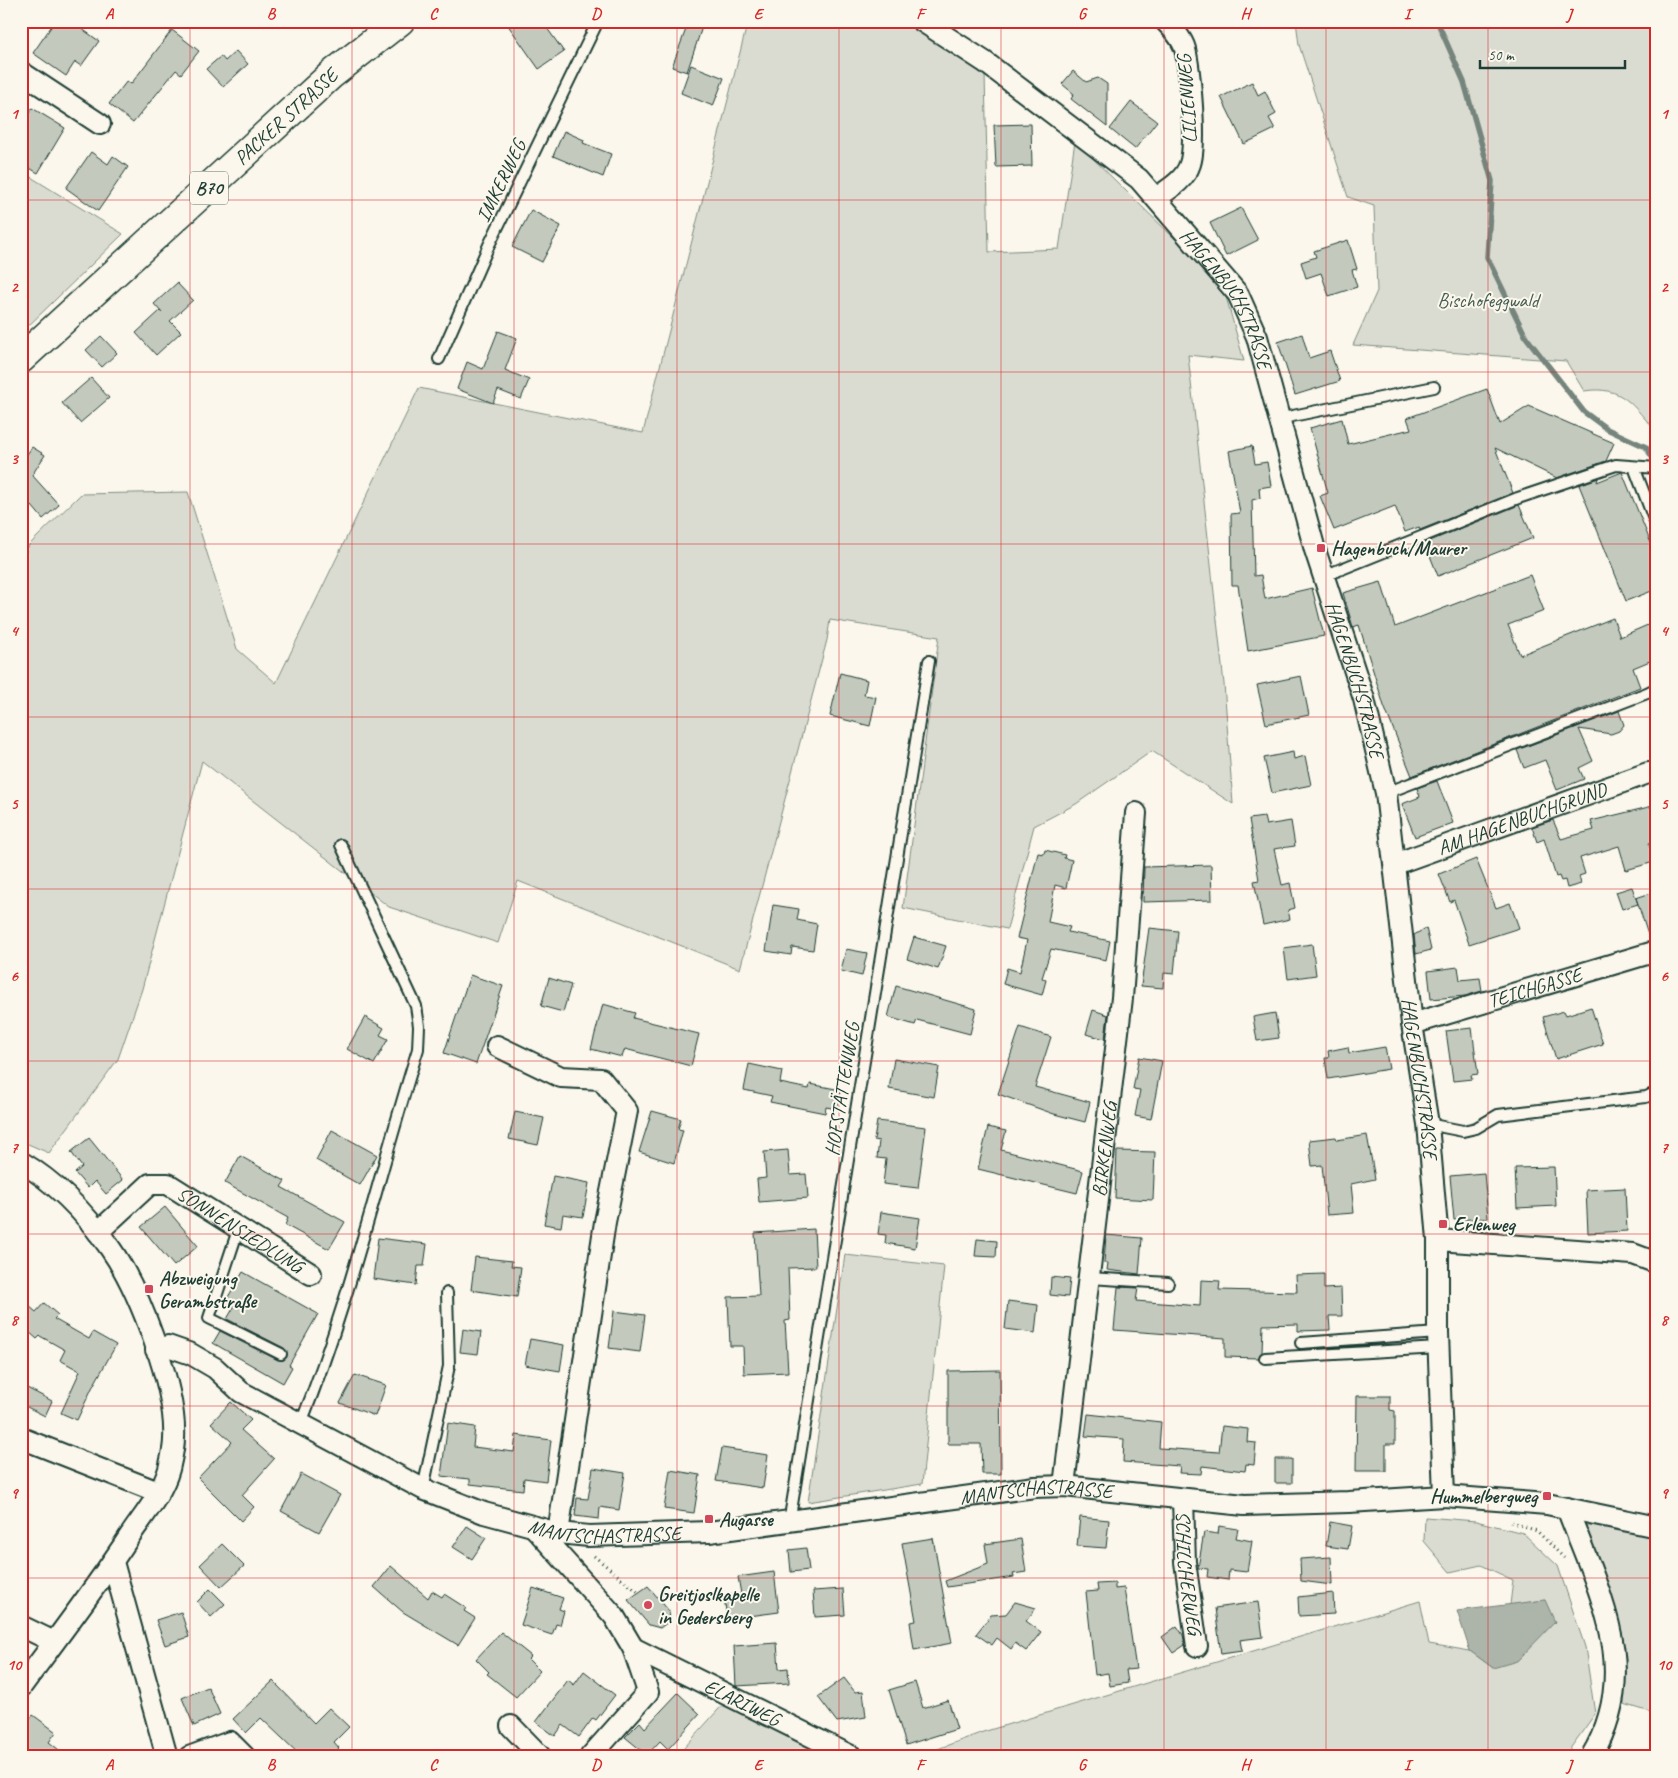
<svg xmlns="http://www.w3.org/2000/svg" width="1678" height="1778" font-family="Caveat,sans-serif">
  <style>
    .green { fill: #dbdcd1; stroke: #7d8c82 }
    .water { fill: #adb4aa; stroke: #74847b }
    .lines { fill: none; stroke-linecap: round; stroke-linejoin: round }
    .stream { stroke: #74847b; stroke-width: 5.5 }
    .building { fill: #c4c9be; stroke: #1f3d34 }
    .lane-casing { stroke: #1f3d34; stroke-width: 14 }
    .street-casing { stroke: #1f3d34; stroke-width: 24 }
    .primary-casing { stroke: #1f3d34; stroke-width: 31 }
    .path { stroke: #1f3d34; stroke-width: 3; stroke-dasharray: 1 4; stroke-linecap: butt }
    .lane { stroke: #fbf7ec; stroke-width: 10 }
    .street { stroke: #fbf7ec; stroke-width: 20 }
    .primary { stroke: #fbf7ec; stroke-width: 28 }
    .grid { fill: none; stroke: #d62828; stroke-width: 1; stroke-opacity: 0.55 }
    .poi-dot { fill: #d1495b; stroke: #fbf7ec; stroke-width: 2 }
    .labels { text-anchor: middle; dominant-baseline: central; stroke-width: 4; stroke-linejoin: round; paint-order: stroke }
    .shield { fill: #fbf7ec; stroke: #61756b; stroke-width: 1 }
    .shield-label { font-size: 19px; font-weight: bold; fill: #1f3d34 }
    .street-label { font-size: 20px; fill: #1f3d34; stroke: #fbf7ec }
    .park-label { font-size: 20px; fill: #455d53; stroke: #fbf7ec }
    .poi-label { font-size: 20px; font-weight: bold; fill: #1f3d34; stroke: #fbf7ec; text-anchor: start }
    .neatline { fill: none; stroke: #d62828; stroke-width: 2 }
    .grid-label { font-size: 16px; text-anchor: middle; font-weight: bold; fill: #d62828 }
  </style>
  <rect width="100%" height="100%" fill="#fbf7ec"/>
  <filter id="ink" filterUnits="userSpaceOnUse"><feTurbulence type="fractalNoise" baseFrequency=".02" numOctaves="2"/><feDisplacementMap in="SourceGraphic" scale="10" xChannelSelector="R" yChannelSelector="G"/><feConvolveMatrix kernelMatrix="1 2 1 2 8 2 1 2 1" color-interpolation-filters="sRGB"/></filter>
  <g filter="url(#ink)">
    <path class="green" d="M748 21H907L985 74 989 252 1059 249 1075 141 1223 286 1244 361 1188 355 1224 684 1233 804 1152 751 1076 804 1034 826 1007 929 903 908 939 637 830 620 827 640 740 969 518 881 498 943 389 907 202 761 142 989 118 1059 49 1153 21 1141V564L29 545 81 494 188 492 237 649 276 683 419 388 643 433Z
      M1296 21H1657V432C1632 406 1624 385 1584 391L1566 361 1353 345 1377 291 1374 206 1348 197 1299 45Z
      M21 171 123 234 21 333Z
      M845 1255 944 1266 922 1484 808 1502Z
      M1425 1517 1476 1521 1523 1533 1558 1566 1585 1647 1595 1714 1564 1757H916L983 1732 1420 1601 1429 1644 1470 1651 1493 1668 1545 1600 1510 1605 1513 1580 1481 1565 1450 1572 1424 1541Z
      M1609 1524 1657 1537V1714L1624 1704 1623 1678 1581 1535 1587 1525Z
      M726 1701 846 1757H676Z"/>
    <path class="water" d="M1545 1600 1555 1622 1517 1661 1493 1668 1470 1651 1457 1611Z"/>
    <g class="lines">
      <path class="stream" d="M1437 21 1464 82 1492 181 1487 257 1526 337 1584 412 1607 429 1646 447 1657 465"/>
    </g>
    <path class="building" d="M55 21H71L99 41 81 66 75 62 66 76 33 53Z
      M505 21H542L564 52 539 69Z
      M689 21H704L687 72 672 67Z
      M172 30 199 51 181 74 176 70 133 123 109 104 127 81 131 84Z
      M236 51 248 64 223 87 206 69 221 56 225 61Z
      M691 65 724 78 713 106 681 93Z
      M1073 71 1086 82 1098 78 1107 84V127L1071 99 1074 94 1062 84Z
      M1252 82 1258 95 1265 91 1276 114 1269 118 1275 129 1244 144 1221 97Z
      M1131 102 1157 121 1135 149 1110 129Z
      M32 108 65 128 38 173 21 163V126Z
      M1031 124 1032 166 996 167 994 125Z
      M564 131 584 140 583 143 611 154 603 177 553 156Z
      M91 152 108 164 113 156 128 167 98 211 66 188Z
      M1241 208 1258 240 1226 256 1210 223Z
      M531 210 561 226 542 262 512 247Z
      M1348 240 1357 269 1352 270 1357 287 1329 296 1321 273 1306 278 1301 262 1316 257 1314 251Z
      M177 283 193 300 170 321 181 332 156 355 136 333 160 311 162 313 154 304Z
      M498 331 517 338 505 370 529 380 521 399 498 390 493 403 457 389 467 362 483 369Z
      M1302 334 1309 358 1330 351 1340 381 1295 395 1278 342Z
      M101 336 117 353 102 367 86 350Z
      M91 378 109 398 80 423 62 403Z
      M1487 389 1500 424 1529 406 1614 443 1606 461 1557 478 1495 448 1513 493 1420 530 1419 527 1405 532 1395 506 1334 530 1320 496 1328 493 1310 428 1342 419 1348 444 1411 429 1407 418Z
      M1252 446 1255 464 1267 462 1271 486 1259 488 1260 498 1252 500 1254 576 1261 575 1265 599 1312 588 1324 636 1248 651 1238 585H1232L1231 514 1240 513 1229 451Z
      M32 447 45 455 32 475 59 505 43 519 32 506 21 515V463Z
      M1622 472 1657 558V589L1626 601 1579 485 1598 478 1597 482Z
      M1519 505 1533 538 1438 576 1425 543Z
      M1530 575 1544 611 1508 625 1520 655 1613 618 1620 637 1657 621V658L1633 668 1640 687 1412 776 1384 706 1359 625 1353 627 1343 593 1381 582 1395 627Z
      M840 673 867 680 864 695 876 697 870 726 830 716Z
      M1301 676 1309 715 1266 724 1257 685Z
      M1619 711 1624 725 1619 731 1611 734 1579 729 1593 761 1579 768 1584 779 1557 790 1545 760 1524 768 1517 750Z
      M1293 752 1294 759 1305 756 1311 785 1272 793 1264 758Z
      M1437 781 1453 823 1415 837 1402 804 1420 797 1417 788Z
      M1657 805V841L1649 843 1654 862 1626 870 1619 846 1580 858 1585 874 1579 876 1581 884 1567 888 1565 880 1561 881 1559 876 1556 877 1544 839 1537 842 1532 827 1553 820 1561 839 1594 830 1591 821Z
      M1264 817 1266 825 1291 821 1295 846 1274 849 1282 885 1290 883 1295 908 1288 910 1290 919 1263 925 1254 881 1259 880 1249 819Z
      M1045 850 1065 855 1064 858 1072 860 1066 888 1055 885 1048 922 1070 927 1068 932 1110 941 1106 960 1051 949 1042 978 1046 980 1042 995 1003 984 1007 968 1020 972 1027 940 1017 938 1038 853 1044 854Z
      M1476 859 1496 908 1510 903 1519 928 1469 944 1454 900 1450 902 1439 874Z
      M1211 865 1212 900 1143 902 1144 867Z
      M1632 887 1638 904 1622 909 1616 892Z
      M1657 891V939L1650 941 1636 898Z
      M773 905 799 909 797 920 817 924 813 950 792 947 791 955 766 951Z
      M1149 928 1178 931 1174 974 1164 973 1163 988 1141 986Z
      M1426 928 1431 950 1416 954 1414 935Z
      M914 937 946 946 938 969 907 959Z
      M1312 944 1316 975 1288 979 1284 948Z
      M846 949 867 953 862 976 841 971Z
      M1458 967 1460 980 1480 978 1482 991 1465 996 1431 999 1428 971Z
      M470 975 503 986 476 1064 444 1053Z
      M549 978 571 985 563 1012 541 1006Z
      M896 986 976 1009 970 1034 917 1020 915 1025 888 1017Z
      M603 1004 635 1013 633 1018 699 1034 691 1066 625 1049 622 1057 591 1049Z
      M1591 1007 1603 1044 1556 1059 1543 1017 1564 1011 1566 1015Z
      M1093 1010 1108 1015 1105 1039 1086 1034Z
      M1275 1013 1279 1038 1257 1041 1253 1017Z
      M365 1017 384 1028 380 1035 388 1039 374 1064 347 1049Z
      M1020 1027 1051 1037 1035 1087 1090 1102 1085 1122 1054 1114 998 1094Z
      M1472 1028 1478 1074 1471 1075 1472 1079 1453 1081 1446 1031Z
      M1348 1047 1349 1053 1385 1047 1389 1069 1328 1079 1325 1058H1329L1328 1051Z
      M1139 1057 1162 1061 1151 1119 1135 1116 1140 1090 1133 1089Z
      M894 1059 939 1067 934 1097 889 1089Z
      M749 1064 782 1071 780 1083 809 1089 810 1084 841 1090 837 1109 826 1107 825 1113 770 1102 772 1096 744 1090Z
      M652 1111 681 1119 678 1129 683 1130 674 1163 639 1152Z
      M515 1112 544 1118 538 1145 509 1139Z
      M877 1121 926 1127 918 1188 883 1184 886 1159 877 1158 879 1141 874 1140Z
      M988 1127 1006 1131 1001 1150 1083 1171 1077 1193 978 1169Z
      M332 1130 377 1155 360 1185 316 1160Z
      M1367 1135 1375 1179 1351 1184 1354 1213 1327 1215 1322 1165 1312 1166 1309 1140 1336 1137 1337 1140Z
      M89 1138 123 1180 106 1194 95 1181 88 1188 75 1173 82 1167 71 1152Z
      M788 1150 790 1175 806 1174 808 1198 759 1202 757 1179 766 1178 764 1152Z
      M1117 1151 1155 1152 1153 1200 1115 1198Z
      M240 1156 285 1181 281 1187 345 1222 329 1249 285 1225 288 1218 225 1183Z
      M1554 1167 1556 1206 1517 1208 1515 1168Z
      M1484 1173 1488 1218 1454 1220 1450 1176Z
      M553 1176 589 1183 583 1217 563 1214 561 1227 544 1224Z
      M1625 1188 1627 1231 1588 1233 1586 1190Z
      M165 1207 198 1246 174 1266 141 1227Z
      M881 1212 920 1218 915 1248 885 1243 886 1235 878 1234Z
      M814 1229 816 1267 788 1268 790 1320 785 1321 788 1372 744 1374 743 1346H730L728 1297 759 1296 755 1233Z
      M1106 1235 1142 1238 1139 1274 1107 1270 1108 1263H1104Z
      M378 1238 427 1244 424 1266H418L416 1285 373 1279Z
      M977 1239 997 1241 996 1257 975 1256Z
      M475 1257 512 1261 511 1266 521 1267 517 1297 471 1290Z
      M243 1272 318 1314 289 1365 292 1367 283 1383 213 1343 220 1331 278 1360H284L287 1357 284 1348 227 1319 234 1307 225 1302Z
      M1324 1274V1289L1341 1288 1342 1316H1329L1330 1330 1298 1331V1324L1263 1325 1262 1352 1258 1358 1225 1357V1338L1114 1330 1118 1287 1138 1288 1136 1301 1200 1306 1201 1280 1220 1281 1219 1290 1297 1292 1296 1275Z
      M1051 1277 1070 1279 1068 1297 1050 1295Z
      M21 1299 36 1312 44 1303 58 1315 54 1319 89 1339 93 1332 116 1345 92 1388 77 1420 61 1413 80 1371 60 1360 65 1350 40 1336 37 1339 21 1325Z
      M1008 1301 1038 1305 1035 1333 1005 1329Z
      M614 1311 645 1315 640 1352 609 1348Z
      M463 1329 481 1332 478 1354 460 1352Z
      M530 1339 564 1345 560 1371 525 1365Z
      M1000 1370 1001 1474H982L981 1444H948V1371Z
      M355 1375 386 1385 375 1416 340 1403Z
      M27 1388 52 1401 45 1416 21 1404Z
      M1357 1396H1390V1410L1395 1411V1444H1386V1471H1356Z
      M231 1402 251 1420 241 1430 274 1459 242 1495 254 1507 241 1521 198 1478 232 1442 211 1423Z
      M1088 1414 1161 1422 1159 1448 1219 1452 1222 1426 1248 1429 1247 1442 1256 1443 1254 1465 1246 1464 1245 1471 1202 1466 1201 1474 1179 1473 1180 1466 1123 1462 1124 1439 1085 1436Z
      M448 1423 475 1427 473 1447 514 1452 516 1435 551 1440 546 1481 524 1478 523 1490 470 1484V1479L441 1476Z
      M722 1448 768 1455 763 1488 716 1481Z
      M1275 1459H1292V1483H1275Z
      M593 1468 625 1473 619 1510 600 1507 599 1519 575 1516 577 1498 588 1499Z
      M670 1470 700 1475 694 1513 664 1509Z
      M301 1474 340 1495 319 1532 281 1511Z
      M1080 1517 1109 1520 1106 1548 1077 1546Z
      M1330 1522 1352 1526 1348 1549 1326 1546Z
      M467 1526 486 1538 472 1559 453 1547Z
      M1219 1526 1238 1529 1236 1538 1252 1541 1247 1572 1229 1570 1228 1580 1207 1577 1208 1569 1198 1568 1204 1532 1218 1534Z
      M933 1538 952 1643 914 1650 910 1622 916 1621 902 1543Z
      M1021 1539 1026 1572 1013 1574 1014 1577 947 1587 945 1581 988 1564 985 1544Z
      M222 1544 244 1566 221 1587 200 1565Z
      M806 1548 809 1570 791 1572 789 1550Z
      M1331 1557 1332 1585 1301 1581 1300 1559Z
      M391 1566 428 1598 432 1591 442 1597 444 1594 466 1608 464 1611 475 1618 458 1645 403 1612 374 1587Z
      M774 1572 779 1612 727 1619 724 1596 741 1594 738 1577Z
      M1115 1583V1589L1124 1588 1136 1669 1126 1670 1128 1683 1110 1686 1108 1673 1095 1675 1086 1592 1098 1591 1097 1584Z
      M648 1586 669 1611 668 1622 660 1628 649 1625 628 1600Z
      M533 1588 563 1598 559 1609 564 1611 560 1625 556 1624 552 1635 521 1625Z
      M210 1589 225 1604 211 1617 197 1602Z
      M843 1589 845 1615 815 1617 813 1591Z
      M1333 1593 1334 1614 1299 1616 1298 1597Z
      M1015 1602 1036 1608 1026 1621 1041 1632 1026 1651 1015 1643 1011 1649 997 1638 992 1645 976 1634 991 1615 1006 1614Z
      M1258 1602 1263 1637 1240 1640 1242 1651 1221 1654 1215 1608Z
      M181 1612 189 1637 165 1645 156 1620Z
      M1177 1626 1183 1635 1185 1645 1173 1653 1162 1637Z
      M501 1632 531 1656 528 1659 540 1671 516 1697 487 1674 489 1672 476 1659Z
      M777 1643 779 1669 788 1668 789 1683 736 1686 734 1646Z
      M584 1671 615 1695 596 1720 593 1718 579 1737 563 1725 555 1736 536 1722 568 1680 574 1685Z
      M844 1678 855 1692 863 1691 866 1717 837 1722 818 1697Z
      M273 1681 314 1723 329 1708 349 1727 334 1742 339 1748 330 1757H302L261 1718 246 1733 233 1719Z
      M915 1682 923 1708 948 1700 957 1729 906 1745 889 1690Z
      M208 1687 220 1714 194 1726 182 1698Z
      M678 1693 700 1714 668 1749 660 1741 647 1755 625 1737 640 1722 645 1728Z
      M33 1715 56 1732 49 1742 68 1757H21V1730Z"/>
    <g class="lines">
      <g class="lane-casing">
        <path id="lane" d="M439 359 489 245 598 21
          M1278 419 1434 387
          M1634 467 1657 527
          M1324 576 1518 498 1616 465 1657 468
          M1386 793 1647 693 1657 688
          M1428 1124 1463 1131 1476 1128 1498 1115 1646 1097 1657 1092
          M239 1227 209 1318 281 1354
          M1090 1278 1168 1283
          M1301 1343 1438 1333
          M1265 1358 1439 1348
          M301 1423C350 1302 379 1173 418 1049L419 1026 416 1006 341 845
          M423 1489 449 1366 447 1293
          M789 1523 929 661"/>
      </g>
      <g class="street-casing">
        <g id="street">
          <path id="s1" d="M922 21 985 62 1139 179 1238 294 1257 337 1315 550 1364 699 1386 793 1412 1024 1428 1124 1438 1240V1333L1444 1496"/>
          <path d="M21 72 100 124"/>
          <path d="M1156 198C1169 189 1185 180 1190 164 1197 143 1190 70 1185 49 1182 38 1173 29 1165 21"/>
          <path id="s2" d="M1395 864 1648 773"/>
          <path id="s3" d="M1412 1024 1657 951"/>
          <path d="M497 1046 561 1077 601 1079 627 1111 605 1222 558 1533"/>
          <path d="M21 1162C57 1183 86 1214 110 1248 139 1289 177 1389 174 1439 174 1449 171 1460 169 1469 162 1494 143 1516 129 1537 95 1589 57 1638 21 1687"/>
          <path id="s4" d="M98 1232 150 1184H168L311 1274"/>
          <path d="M1438 1240 1633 1254 1657 1263"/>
          <path id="s5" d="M156 1350 168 1346 191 1354 215 1368 241 1392 423 1489 484 1513 558 1533 589 1536 709 1532 1035 1487 1064 1486 1244 1505 1349 1502 1444 1496 1547 1504 1657 1527"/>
          <path d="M21 1438 158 1492"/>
          <path id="s6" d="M1064 1486 1122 998 1136 813"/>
          <path id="s7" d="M1183 1499 1185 1562 1197 1646"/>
          <path d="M1567 1508C1599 1594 1643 1670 1591 1757"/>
          <path d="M534 1527 614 1616 633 1648 648 1692 590 1757"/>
          <path d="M113 1562 167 1757"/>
          <path d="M21 1626 54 1642"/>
          <path id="s8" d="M633 1648 853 1757"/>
          <path d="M511 1726 541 1757"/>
          <path d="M189 1757 230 1742 245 1757"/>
        </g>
      </g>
      <g class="primary-casing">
        <g id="primary">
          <path id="s9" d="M21 359 331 75 400 21"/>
        </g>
      </g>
      <path class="path" d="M1511 1522 1537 1531 1564 1558
        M594 1556 638 1592"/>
      <use href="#lane" class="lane"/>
      <use href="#street" class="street"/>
      <use href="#primary" class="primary"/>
    </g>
  </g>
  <path class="grid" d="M190 21V1757M352 21V1757M514 21V1757M677 21V1757M839 21V1757M1001 21V1757M1164 21V1757M1326 21V1757M1488 21V1757M21 200H1657M21 372H1657M21 544H1657M21 717H1657M21 889H1657M21 1061H1657M21 1234H1657M21 1406H1657M21 1578H1657"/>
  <g class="poi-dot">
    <rect x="1316" y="543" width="10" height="10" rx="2.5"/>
    <rect x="1438" y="1219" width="10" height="10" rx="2.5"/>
    <rect x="144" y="1284" width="10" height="10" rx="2.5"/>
    <rect x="1542" y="1491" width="10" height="10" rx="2.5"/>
    <rect x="704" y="1514" width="10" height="10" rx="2.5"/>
    <circle cx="648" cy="1605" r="5"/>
  </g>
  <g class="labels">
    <rect class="shield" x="190" y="171.5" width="38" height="33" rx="4"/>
    <g class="shield-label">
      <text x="209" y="188">B70</text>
    </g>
    <g class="street-label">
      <text transform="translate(1187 99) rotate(-94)">LILIENWEG</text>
      <text stroke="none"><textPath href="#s9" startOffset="359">PACKER STRASSE</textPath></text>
      <text transform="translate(501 181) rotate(-64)">IMKERWEG</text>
      <text stroke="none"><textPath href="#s1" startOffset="419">HAGENBUCHSTRASSE</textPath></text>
      <text stroke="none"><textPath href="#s1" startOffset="824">HAGENBUCHSTRASSE</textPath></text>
      <text stroke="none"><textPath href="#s2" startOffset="135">AM HAGENBUCHGRUND</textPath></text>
      <text stroke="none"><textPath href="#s3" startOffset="128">TEICHGASSE</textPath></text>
      <text stroke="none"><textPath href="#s1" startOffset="1229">HAGENBUCHSTRASSE</textPath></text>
      <text transform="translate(842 1089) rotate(-81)">HOFSTÄTTENWEG</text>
      <text stroke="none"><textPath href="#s6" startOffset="339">BIRKENWEG</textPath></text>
      <text stroke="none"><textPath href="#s4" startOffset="174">SONNENSIEDLUNG</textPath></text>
      <text stroke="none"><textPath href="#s5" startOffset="930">MANTSCHASTRASSE</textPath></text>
      <text stroke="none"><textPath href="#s5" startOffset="495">MANTSCHASTRASSE</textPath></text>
      <text stroke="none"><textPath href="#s7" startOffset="74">SCHILCHERWEG</textPath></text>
      <text stroke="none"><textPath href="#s8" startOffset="122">ELARIWEG</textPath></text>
    </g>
    <g class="park-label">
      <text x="1488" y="300">Bischofeggwald</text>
    </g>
    <g class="poi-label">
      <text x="1331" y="548">Hagenbuch/Maurer</text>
      <text x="1453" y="1224">Erlenweg</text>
      <text x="159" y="1278">Abzweigung<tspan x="159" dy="23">Gerambstraße</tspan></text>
      <text x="1537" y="1496" text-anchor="end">Hummelbergweg</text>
      <text x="719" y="1519">Augasse</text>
      <text x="658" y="1594">Greitjoslkapelle<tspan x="658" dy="23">in Gedersberg</tspan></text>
    </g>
  </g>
  <rect width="1678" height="1778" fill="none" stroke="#fbf7ec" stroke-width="55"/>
  <path d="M1480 60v8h145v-8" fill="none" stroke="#1f3d34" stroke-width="2.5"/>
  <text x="1488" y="60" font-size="15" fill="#1f3d34" stroke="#fbf7ec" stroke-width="4" paint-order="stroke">50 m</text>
  <rect x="28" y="28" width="1622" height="1722" class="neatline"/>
  <g class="grid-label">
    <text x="109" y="19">A</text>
    <text x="271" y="19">B</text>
    <text x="433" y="19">C</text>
    <text x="596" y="19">D</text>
    <text x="758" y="19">E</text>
    <text x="920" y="19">F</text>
    <text x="1082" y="19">G</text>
    <text x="1245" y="19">H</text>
    <text x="1407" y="19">I</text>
    <text x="1569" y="19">J</text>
    <text x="14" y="119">1</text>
    <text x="1664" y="119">1</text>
    <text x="14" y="292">2</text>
    <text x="1664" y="292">2</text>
    <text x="14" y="464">3</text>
    <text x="1664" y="464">3</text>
    <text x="14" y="636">4</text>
    <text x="1664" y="636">4</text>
    <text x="14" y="809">5</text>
    <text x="1664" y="809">5</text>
    <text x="14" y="981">6</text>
    <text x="1664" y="981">6</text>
    <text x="14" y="1153">7</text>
    <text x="1664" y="1153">7</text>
    <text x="14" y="1325">8</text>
    <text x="1664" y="1325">8</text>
    <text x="14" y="1498">9</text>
    <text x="1664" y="1498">9</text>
    <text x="14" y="1670">10</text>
    <text x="1664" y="1670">10</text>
    <text x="109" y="1770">A</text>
    <text x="271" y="1770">B</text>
    <text x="433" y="1770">C</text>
    <text x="596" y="1770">D</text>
    <text x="758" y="1770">E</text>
    <text x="920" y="1770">F</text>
    <text x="1082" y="1770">G</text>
    <text x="1245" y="1770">H</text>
    <text x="1407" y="1770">I</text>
    <text x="1569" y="1770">J</text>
  </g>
</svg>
